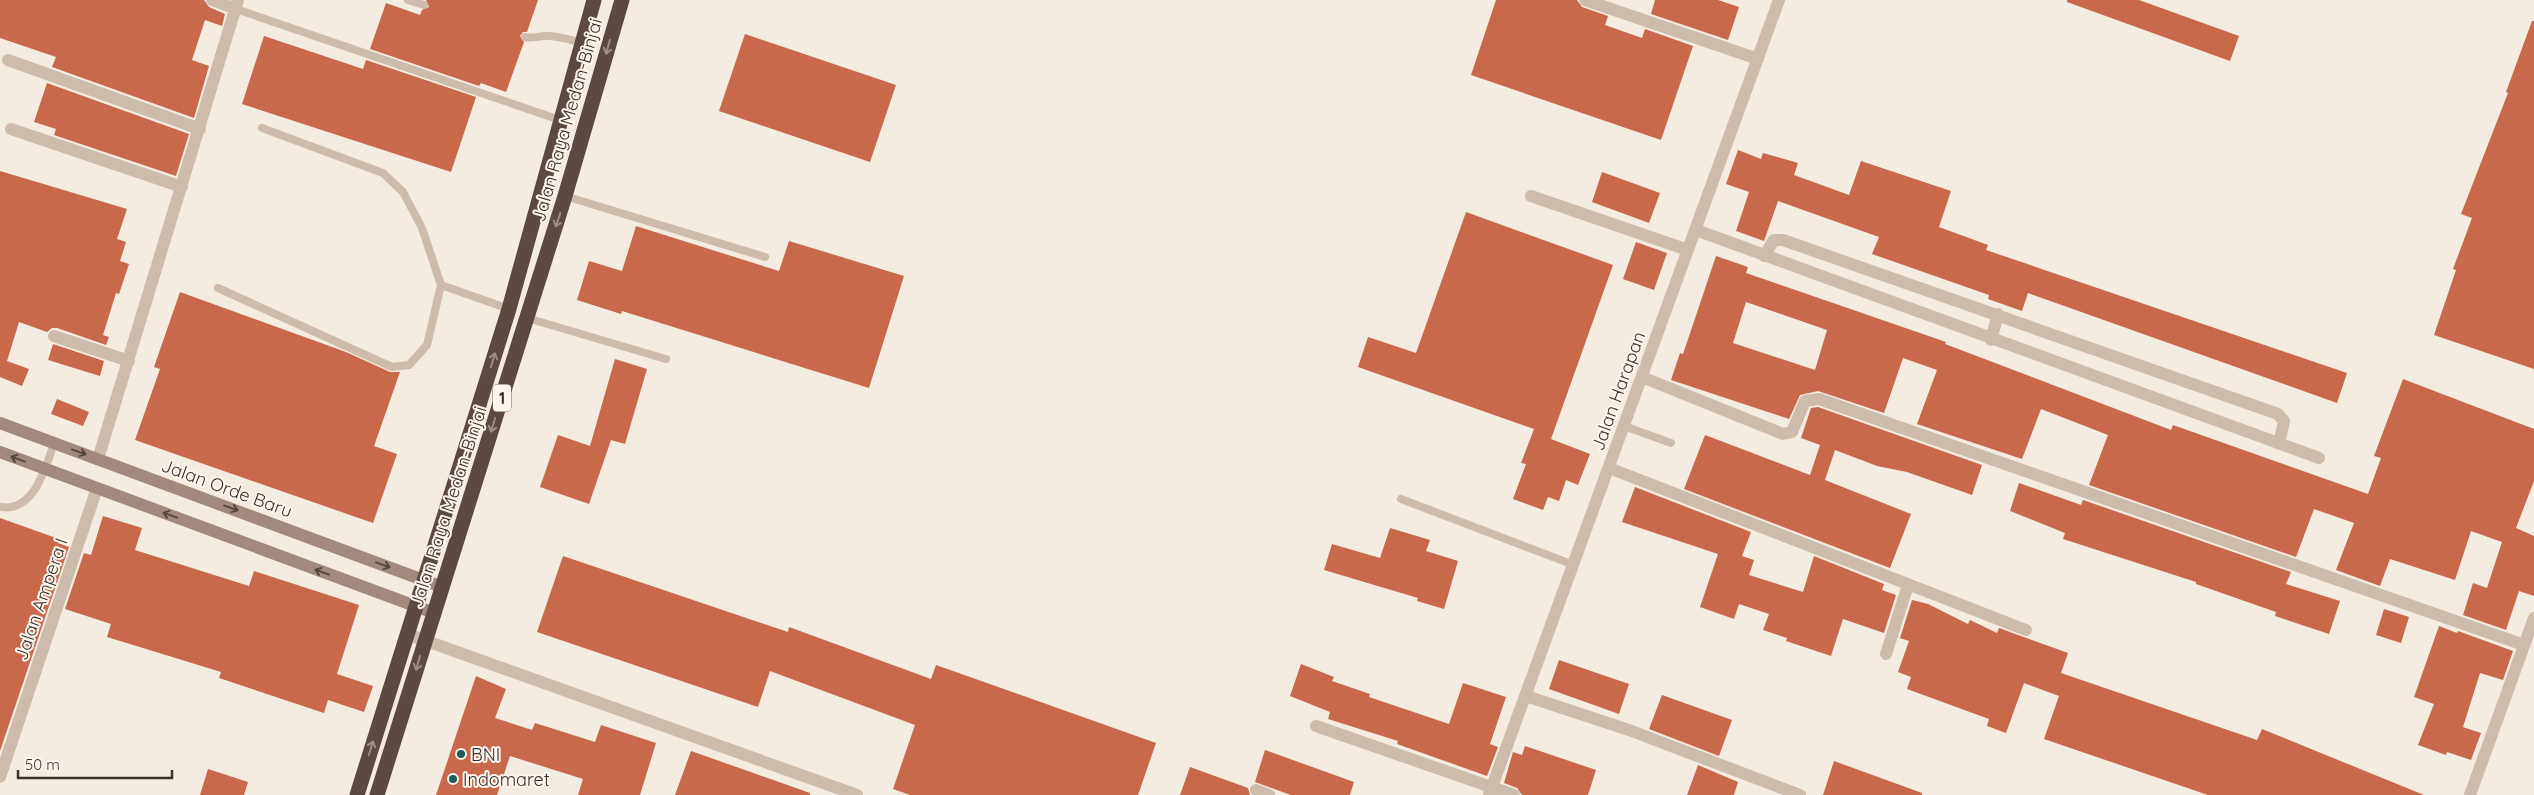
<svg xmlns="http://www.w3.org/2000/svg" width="2534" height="795" font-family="Quicksand,sans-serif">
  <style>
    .building { fill: #c8694b; fill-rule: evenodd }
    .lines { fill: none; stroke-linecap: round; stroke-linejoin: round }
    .lane { stroke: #cdbbac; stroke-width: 8 }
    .street { stroke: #cdbbac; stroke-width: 12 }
    .secondary { stroke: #a18a7d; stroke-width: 12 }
    .highway { stroke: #5c4a42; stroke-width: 15 }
    .oneway { stroke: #9c8e87 }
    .oneway2 { stroke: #544640 }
    .poi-dot { fill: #1f5a5e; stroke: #fbf5ee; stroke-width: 2 }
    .labels { text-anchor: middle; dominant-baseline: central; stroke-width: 4; stroke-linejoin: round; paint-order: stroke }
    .shield { fill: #fbf5ee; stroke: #756b66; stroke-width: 1 }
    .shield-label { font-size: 16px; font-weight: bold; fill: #3b302b }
    .street-label { font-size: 18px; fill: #3b302b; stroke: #fbf5ee }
    .poi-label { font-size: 18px; fill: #3b302b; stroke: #fbf5ee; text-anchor: start }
  </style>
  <rect width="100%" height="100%" fill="#f4ebe1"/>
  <path class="building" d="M0 0H204L209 7 225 14 222 26 205 20 192 60 209 66 194 118 52 67 56 57 0 38Z
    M426 0H538L527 32H523L520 36 524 42 506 92 481 83 479 86 370 49 386 3 420 15 422 10 429 7Z
    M1496 0H1577L1582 7 1608 16 1605 25 1642 38 1645 29 1693 46 1661 140 1471 75Z
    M1655 0H1718L1739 7 1728 40 1651 14Z
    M2067 0H2139L2239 36 2230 61 2067 2Z
    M2532 21H2534V369L2434 335 2456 270 2453 269 2472 218 2461 214 2508 93 2506 92Z
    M745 34 896 85 870 162 719 111Z
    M264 36 363 69 366 60 476 97 451 172 242 104Z
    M47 83 189 134 176 176 54 135 56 129 34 122Z
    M1738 150 1761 159 1763 153 1798 163 1794 175 1849 195 1861 161 1951 191 1939 227 1988 245 1986 250 2347 373 2337 403 2028 293 2022 311 1988 299 1989 295 1872 254 1879 237 1778 201 1764 241 1736 231 1749 192 1726 184Z
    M0 171 127 209 117 239 126 242 120 261 129 264 119 294 116 293 103 335 109 337 106 345 57 328H52L47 332 19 322 7 361 29 369 22 386 0 377Z
    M1602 172 1660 193 1649 223 1592 202Z
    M1466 212 1613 265 1551 439 1590 454 1578 485 1566 480 1559 501 1548 497 1543 510 1513 499 1526 464 1521 463 1534 429 1358 367 1368 337 1416 353Z
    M636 226 779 271 789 241 904 276 869 388 622 311 621 314 577 300 589 261 622 271Z
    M1636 242 1667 253 1654 290 1623 279Z
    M1716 256 1748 267 1746 273 1946 342 1945 344 2171 430 2173 425 2368 494 2381 458 2374 456 2403 379 2534 429V481L2516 528 2534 536V596L2519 591 2506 630 2463 615 2473 583 2487 588 2502 542 2471 531 2455 580 2390 559 2380 586 2336 570 2354 523 2314 509 2296 557 2089 485 2108 435 2041 409 2022 459 1917 424 1937 370 1903 358 1884 413 1818 391 1800 395 1789 419 1671 380 1680 353 1683 354ZM1746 302 1827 330 1815 370 1733 343Z
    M180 292 346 352 390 372H400L374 446 397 454 373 523 135 440 160 369 154 367Z
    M53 344 104 361 100 376 48 360Z
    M615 359 647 369 625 444 611 440 589 504 540 487 558 435 590 446Z
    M57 399 89 412 83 426 51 414Z
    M1818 407 1982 465 1972 495 1907 472 1877 466 1835 450 1825 480 1911 514 1890 568 1684 489 1705 435 1810 475 1820 445 1801 438 1811 408Z
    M2019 483 2081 505 2083 500 2291 572 2286 584 2340 601 2329 634 2275 616 2276 612 2196 584V582L2063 539 2065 533 2010 511Z
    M1635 487 1751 532 1742 556 1754 560 1749 575 1803 592 1814 556 1884 584 1882 590 1896 595 1884 633 1843 619 1831 656 1786 641 1787 638 1763 630 1769 614 1739 604 1734 619 1700 607 1718 554 1622 522Z
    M103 516 142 528 135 550 249 586 254 571 359 605 337 674 373 686 364 712 328 700 324 713 219 678 221 672 107 637 111 624 65 609 84 553 91 555Z
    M0 518 59 539 58 543 69 547 0 751Z
    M1390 528 1430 540 1426 551 1458 561 1444 609 1417 601 1418 598 1324 570 1332 544 1380 558Z
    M563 556 788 632 789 627 931 679 936 665 1156 743 1138 795H910L893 789 915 725 770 671 758 707 537 632Z
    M1912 600 1928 604 1968 624 1970 620 1997 633 1999 628 2068 653 2061 673 2257 740 2262 729 2424 795H2208L2044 739 2059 696 2024 683 2006 733 1987 726 1989 719 1907 689 1911 677 1898 672 1909 641 1900 638Z
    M2384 609 2409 617 2401 643 2376 635Z
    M2439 626 2457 633 2458 631 2513 651 2503 680 2480 673 2463 727 2481 733 2471 760 2447 752 2446 755 2418 745 2434 704 2414 697Z
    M1559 660 1629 684 1619 714 1549 689Z
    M1301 664 1334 677 1332 681 1370 694 1369 697 1449 724 1463 683 1506 697 1490 744 1498 747 1487 776 1397 744 1398 741 1328 719 1330 712 1290 696Z
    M476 676 506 689 495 718 532 730 535 723 595 742 601 725 656 743 640 795H578L583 779 510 756 497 795H436Z
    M1662 695 1732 720 1719 756 1649 729Z
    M1525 746 1596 770 1588 795H1522L1517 788 1504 783 1513 752 1522 755Z
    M1265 750 1354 782 1350 795H1291L1255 782Z
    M691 751 810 793V795H675Z
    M1834 761 1922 793V795H1823Z
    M1698 765 1738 782 1734 795H1687Z
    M1190 767 1248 788 1250 795H1180Z
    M208 769 248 782 244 795H200Z"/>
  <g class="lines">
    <path class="lane" d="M408 0 424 5
      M236 9 560 120
      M525 37C533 39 538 36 545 36 557 35 570 40 582 43
      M565 196 765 257
      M441 285 509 309
      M218 288 392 367 409 365 427 345 441 285 422 228 403 192 383 173 262 128
      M527 318 666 359
      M1624 426 1671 443
      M1401 499 1574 565
      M0 507C34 513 46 467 54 443"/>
    <path class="street" d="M212 0 236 9
      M1585 0 1758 59
      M8 60 200 129
      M11 129 182 187
      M1531 196 1688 250
      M1696 230 2319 458
      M1764 256 1774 240H1783L2278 414 2284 421 2279 444
      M54 336 129 361
      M1991 340 1998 314
      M1642 377 1783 434 1792 432 1805 401 1819 399 2524 645
      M98 459 238 0
      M1609 468 2026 630
      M407 634 857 795
      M1886 654 1908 585
      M1526 696 1629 730 1800 795
      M1316 726 1514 795
      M0 777 97 488
      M1256 790 1269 795
      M1489 795 1779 0
      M2470 795 2534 618"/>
    <path class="secondary" d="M0 423 442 587
      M0 452 434 613"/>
    <path class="highway" d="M357 795 509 309 594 0
      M377 795 565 196 622 0"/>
  </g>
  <defs><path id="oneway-shaft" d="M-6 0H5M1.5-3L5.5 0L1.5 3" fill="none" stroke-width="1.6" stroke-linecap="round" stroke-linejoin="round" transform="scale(1.25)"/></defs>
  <g class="oneway">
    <use href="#oneway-shaft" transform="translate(608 47) rotate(106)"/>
    <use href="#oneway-shaft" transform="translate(558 220) rotate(108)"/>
    <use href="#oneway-shaft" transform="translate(493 360) rotate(-73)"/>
    <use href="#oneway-shaft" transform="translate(493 425) rotate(107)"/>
    <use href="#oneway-shaft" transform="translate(418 663) rotate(107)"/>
    <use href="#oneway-shaft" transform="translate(371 748) rotate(-73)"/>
  </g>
  <g class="oneway2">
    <use href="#oneway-shaft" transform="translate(79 452) rotate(20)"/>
    <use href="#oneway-shaft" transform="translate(18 459) rotate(-160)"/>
    <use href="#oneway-shaft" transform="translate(231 508) rotate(20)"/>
    <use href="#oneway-shaft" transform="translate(170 515) rotate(-160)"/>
    <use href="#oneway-shaft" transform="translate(383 565) rotate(20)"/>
    <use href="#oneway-shaft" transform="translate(322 572) rotate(-160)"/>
  </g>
  <g class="poi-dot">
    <circle cx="461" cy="754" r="5"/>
    <circle cx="453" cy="779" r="5"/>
  </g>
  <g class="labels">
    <rect class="shield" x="493" y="384.5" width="18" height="27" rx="4"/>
    <g class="shield-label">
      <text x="502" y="398">1</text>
    </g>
    <g class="street-label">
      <text transform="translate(567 120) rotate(-74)">Jalan Raya Medan-Binjai</text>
      <text transform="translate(1618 391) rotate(-70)">Jalan Harapan</text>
      <text transform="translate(227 488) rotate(20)">Jalan Orde Baru</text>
      <text transform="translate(448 507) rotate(-72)">Jalan Raya Medan-Binjai</text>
      <text transform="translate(41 599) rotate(-71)">Jalan Ampera I</text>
    </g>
    <g class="poi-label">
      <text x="471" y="754">BNI</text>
      <text x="463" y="779">Indomaret</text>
    </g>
  </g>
  <path d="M18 770v8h154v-8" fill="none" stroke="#3b302b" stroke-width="2.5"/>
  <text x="25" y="770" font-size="15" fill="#3b302b" stroke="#fbf5ee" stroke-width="4" paint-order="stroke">50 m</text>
</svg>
